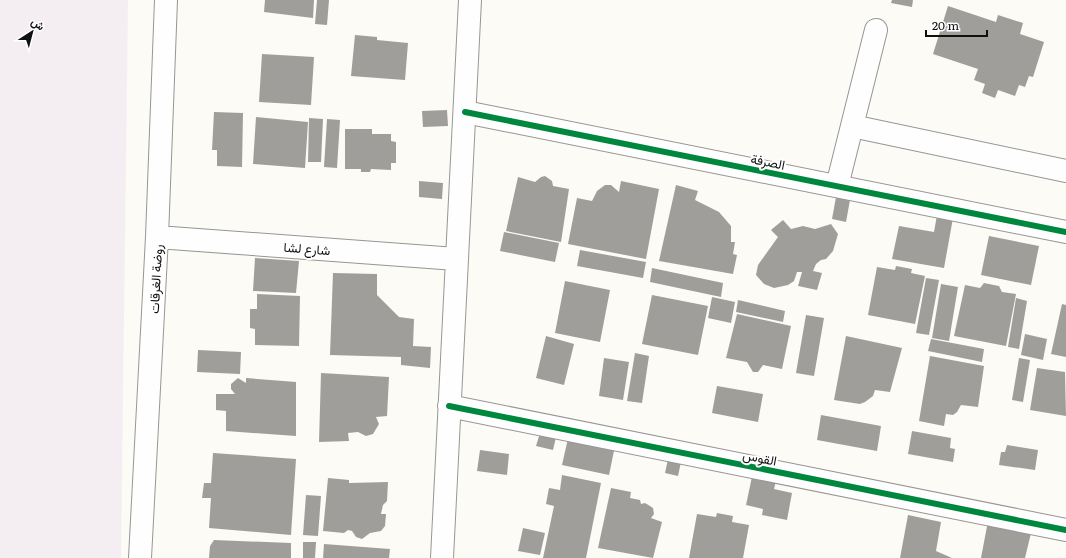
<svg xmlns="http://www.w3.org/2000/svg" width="1066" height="558" font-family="Literata,Vazirmatn,serif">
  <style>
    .industrial { fill: #f4eef2 }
    .building { fill: #a09e9b }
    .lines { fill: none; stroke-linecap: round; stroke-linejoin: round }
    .minor-casing { stroke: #969694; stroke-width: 24 }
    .minor { stroke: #fffefe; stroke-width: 22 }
    .cycleway-casing { stroke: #fff; stroke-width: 8 }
    .cycleway { stroke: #00873e; stroke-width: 6 }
    .labels { text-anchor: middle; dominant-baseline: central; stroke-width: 4; stroke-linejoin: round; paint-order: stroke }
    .street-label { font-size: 13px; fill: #101010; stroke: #fff }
  </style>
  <rect width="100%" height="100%" fill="#fcfbf6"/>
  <path class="industrial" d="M0 0H128L121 558H0Z"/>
  <path class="building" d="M265 0H314L313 18 264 12Z
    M317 0H329L327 25 315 24Z
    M892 0H913L912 7 891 3Z
    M948 6 996 22 998 15 1023 23 1020 34 1044 42 1033 77 1029 76 1025 87 1019 85 1015 96 998 90 995 98 982 93 985 84 974 80 978 69 933 54Z
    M355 35 377 37V40L408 43 405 80 351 76Z
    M262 54 314 57 311 105 259 102Z
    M447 110 448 126 423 127 422 111Z
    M214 112 243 113 242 167 217 166V150H212Z
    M256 117 308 122 305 168 253 164Z
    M309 118 323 119 321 162H308Z
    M327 119 340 120 337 168 324 167Z
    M345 129H372V134H391V141L396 142V163H391V170L371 169 370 172H361V169H345Z
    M545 176 552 181 553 186 569 189 561 242 506 231 518 177 535 182 541 177Z
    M419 181 443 183 442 199 419 197Z
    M621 181 659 189 646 259 568 244 577 198 592 201 597 191 605 185H611L619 192Z
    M676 185 698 191 695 200 719 212 731 226V242H735L733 254 737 255 733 274 659 261Z
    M836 197 850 200 846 222 832 219Z
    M937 215 953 218 944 268 892 259 899 226 934 232Z
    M783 220 791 229 803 226 815 229 831 224 838 234 833 251 826 259 821 260 816 264 813 271 822 273 817 290 798 286 802 272H797L794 281 788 285 774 288 764 284 756 275 758 265 778 237 771 230Z
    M504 232 559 243 555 262 500 251Z
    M989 236 1039 246 1031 285 981 275Z
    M580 250 646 262 643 278 577 266Z
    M255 258 299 261 296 293 253 291Z
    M896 266 912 269 911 273 925 276 915 324 868 315 877 267 895 270Z
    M652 268 723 283 721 297 650 282Z
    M333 273 377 274V295L399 317 414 319 413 346 431 347 430 368 401 365V357L330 355Z
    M926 278 939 280 929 335 916 333Z
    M565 281 610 290 600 342 555 333Z
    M984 283 999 286 1002 292 1016 294 1006 346 954 336 965 285 980 288Z
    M941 284 958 287 949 341 932 338Z
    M257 294 300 296 299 346 255 345V329L250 328V309H257Z
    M652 295 708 306 698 355 642 344Z
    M712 297 735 302 731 323 708 318Z
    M1016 298 1027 301 1019 349 1008 347Z
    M738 300 785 311 783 322 736 312Z
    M1062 304 1066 305V357L1051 354Z
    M737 314 791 326 782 369 763 365 758 372H753L747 362 726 358Z
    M806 315 824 318 814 376 796 373Z
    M1025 334 1047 339 1043 360 1021 355Z
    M546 336 574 344 564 385 536 378Z
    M846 336 902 348 890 392 875 390 873 396 865 402 860 404 834 400Z
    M931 339 984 349 982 362 928 351Z
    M198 350 241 352 240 374 197 372Z
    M635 353 649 356 642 403 627 401Z
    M930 356 984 366 978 407 961 405 957 412 953 415 946 414 944 426 919 421Z
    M604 358 629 362 623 400 599 396Z
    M1019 358 1030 360 1023 402 1012 400Z
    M1037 368 1065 372 1066 416 1030 410Z
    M321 373 389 377 387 416 376 417 379 424 373 434 366 436 358 432 348 433 349 441 319 442Z
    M238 378 246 383V378L296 382V436L226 431V411L216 410V394H235L231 389V384Z
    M717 386 763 394 758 422 712 413Z
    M821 415 881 426 877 451 817 440Z
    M912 431 951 438 950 448 955 449 953 462 908 454Z
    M540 433 556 437 553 450 536 446Z
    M569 434 615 446 609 475 562 465Z
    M1007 445 1038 450 1035 470 999 465 1001 452H1005Z
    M480 450 509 454 507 475 477 471Z
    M213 453 296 459 291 535 209 528 211 498H202L204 483H211Z
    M668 459 681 462 678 476 665 473Z
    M753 472 777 477 774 489 792 493 787 520 762 515 763 509 746 505Z
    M562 475 601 483 586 558H543L554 506 546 504 549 488 560 490Z
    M328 478 349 480V483L388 482 387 501 383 505 381 514H386L385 526 381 531 370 533 362 539 356 537 352 531 348 530 344 533 323 531Z
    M611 488 631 492 630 498 640 500 641 504 645 503 650 506 653 508 654 514 651 518 662 522 653 558 598 548Z
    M306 495 321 496 318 536 303 535Z
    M717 513 733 516 732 522 749 525 743 558H689L697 514 716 517Z
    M908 515 941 522 936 551 952 558H900Z
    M988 521 1032 529 1025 558H981Z
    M523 528 545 533 540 555 518 551Z
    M214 540 291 543V558H209L210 546Z
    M303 542H316L315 558H303Z
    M324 544 390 549 389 558H323Z"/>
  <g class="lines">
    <g class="minor-casing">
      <path id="minor" d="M465 112 1066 232
        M852 126 1066 171
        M837 186 876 30
        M157 237 456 259
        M449 406 1066 530
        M140 558 157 237 166 0
        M442 558 470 0"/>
    </g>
    <use href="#minor" class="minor"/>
    <g class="cycleway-casing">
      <path id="cycleway" d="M465 112 1066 232
        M449 406 1066 530"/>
    </g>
    <use href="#cycleway" class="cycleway"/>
  </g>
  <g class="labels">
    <g class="street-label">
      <text transform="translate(768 161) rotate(11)">الصرفة</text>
      <text transform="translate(307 248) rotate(4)">شارع لشا</text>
      <text transform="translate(155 279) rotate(-87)">روضة الغرقات</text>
      <text transform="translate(760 457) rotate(11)">القوس</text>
    </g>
  </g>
  <g transform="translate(32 32) rotate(36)" stroke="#ffffff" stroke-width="3" paint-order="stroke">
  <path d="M0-3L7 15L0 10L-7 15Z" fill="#101010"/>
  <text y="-6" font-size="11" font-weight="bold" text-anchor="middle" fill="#101010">ش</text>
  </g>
  <path d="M926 30v6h61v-6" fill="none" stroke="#101010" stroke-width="2"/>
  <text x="932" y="30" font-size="12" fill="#101010" stroke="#ffffff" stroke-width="3" paint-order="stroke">20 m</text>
</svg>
